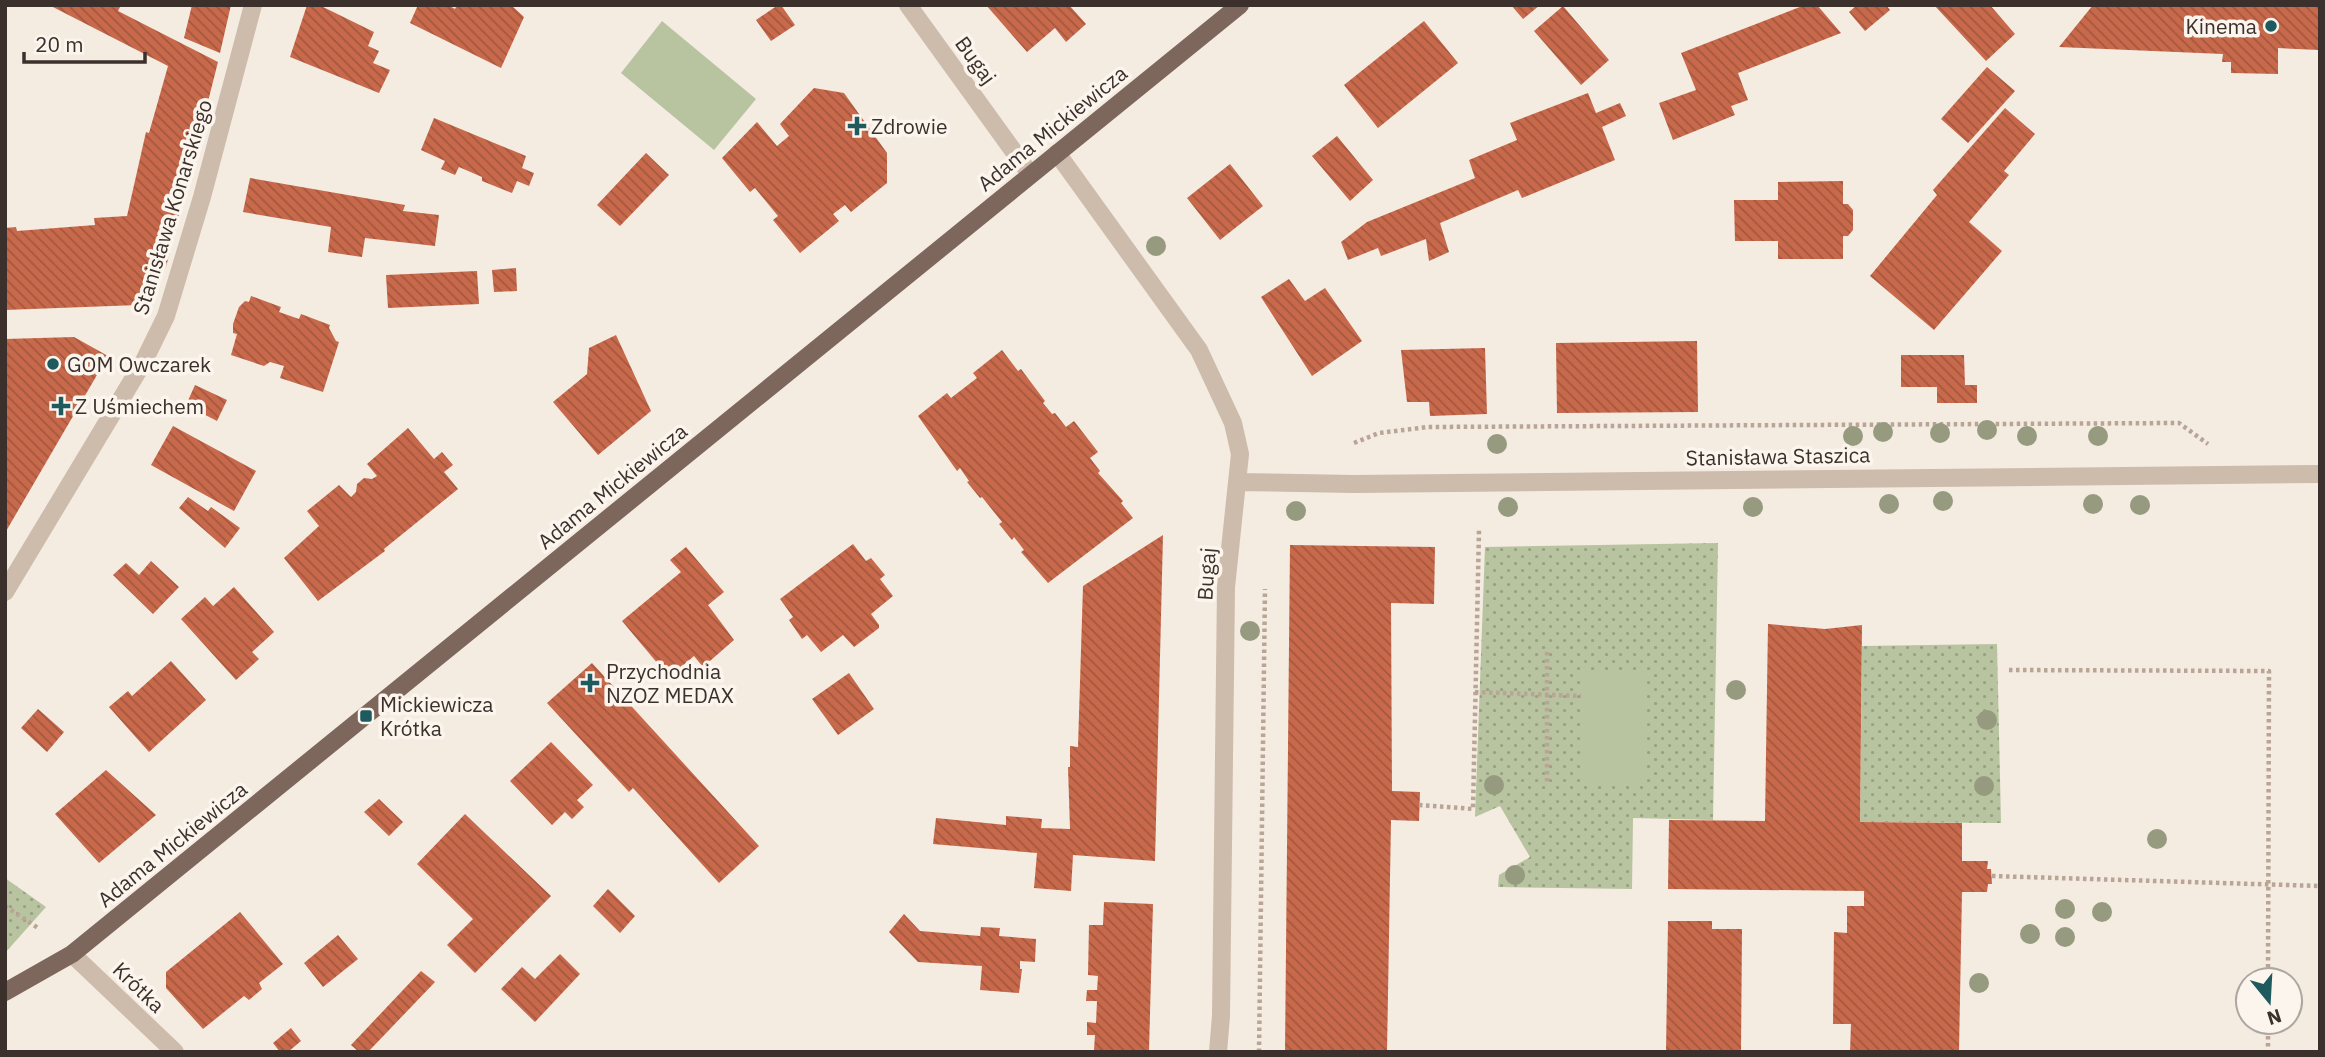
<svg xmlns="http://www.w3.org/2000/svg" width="2325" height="1057" font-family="'IBM Plex Sans',sans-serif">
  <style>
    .green { fill: url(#green-dots) }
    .pitch { fill: #b8c4a0 }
    .building { fill: url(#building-back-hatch) }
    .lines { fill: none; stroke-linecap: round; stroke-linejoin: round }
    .path { stroke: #b9a596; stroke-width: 4.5; stroke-dasharray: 3.5 3.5; stroke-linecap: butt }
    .minor { stroke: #cdbbac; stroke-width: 18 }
    .major { stroke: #7d675c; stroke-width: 18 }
    .tree { fill: #969b7f }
    .poi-dot { fill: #1f5a5e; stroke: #fbf5ee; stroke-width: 2.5 }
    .labels { text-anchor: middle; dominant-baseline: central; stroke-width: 7; stroke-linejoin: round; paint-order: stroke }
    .poi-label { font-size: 21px; fill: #3b302b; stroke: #fbf5ee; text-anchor: start }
    .street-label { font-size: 21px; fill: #3b302b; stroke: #fbf5ee }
  </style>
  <defs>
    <pattern id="green-dots" width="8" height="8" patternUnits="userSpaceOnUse" patternTransform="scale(1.75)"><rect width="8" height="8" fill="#b8c4a0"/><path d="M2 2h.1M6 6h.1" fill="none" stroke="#97a083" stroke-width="1.8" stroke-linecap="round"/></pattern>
    <pattern id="building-back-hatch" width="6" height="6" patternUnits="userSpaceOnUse" patternTransform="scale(1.75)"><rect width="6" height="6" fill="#c8694b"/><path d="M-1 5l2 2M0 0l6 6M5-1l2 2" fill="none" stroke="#a4573f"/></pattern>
  </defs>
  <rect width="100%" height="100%" fill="#f4ebe1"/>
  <path class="green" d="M1718 543 1713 820 1633 818 1632 889 1498 887 1499 875 1530 857 1500 806 1475 817 1485 547Z
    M1997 644 2001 823 1860 822 1862 646Z
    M5 878 46 907 5 953Z"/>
  <path class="pitch" d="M662 21 756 99 714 150 621 73Z
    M1584 670 1644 671V785H1584Z"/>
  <path class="building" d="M49 5H121L118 11 218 62 166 267 138 305 5 310V228L16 227 17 231 95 225 94 218 127 216 146 132 149 133 168 66Z
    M192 5H231L220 53 184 38Z
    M307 5H319L374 32 368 46 379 51 373 63 390 70 379 93 290 57Z
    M418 5H448L455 9 457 5H511L524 17 501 68 410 23Z
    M778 5H781L795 25 771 41 756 20Z
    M986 5H1069L1086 24 1066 42 1055 28 1027 52Z
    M1511 5H1540L1523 19Z
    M1805 5H1817L1841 33 1738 73 1748 100 1731 106 1735 115 1673 140 1659 103 1696 90 1681 53Z
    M1857 5H1886L1890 10 1865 31 1849 12Z
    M1934 5H1990L2015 34 1986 61Z
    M2093 5H2320L2319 50 2278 48V74L2231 73V62H2222L2223 54 2059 47Z
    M1563 6 1609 60 1581 85 1534 31Z
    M1424 21 1458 63 1378 128 1344 85Z
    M1987 67 2015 91 1968 143 1941 119Z
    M814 88 844 93 887 153V183L851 212 845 205 833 214 839 221 800 253 773 220 778 216 755 188 750 192 722 158 757 122 777 146 789 136 780 124Z
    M1588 93 1596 113 1620 103 1626 116 1602 127 1615 160 1522 198 1518 190 1440 223 1449 252 1429 261 1426 239 1381 256 1378 248 1348 260 1341 242 1367 222 1475 178 1469 160 1517 140 1510 123Z
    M2005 108 2035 134 2004 171 2009 175 1969 222 2002 251 1934 330 1870 276 1937 195 1933 190Z
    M434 118 526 156 522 168 534 173 529 186 517 181 512 193 482 181V177L459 167 455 175 441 169 445 161 421 150Z
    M1337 136 1373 180 1350 201 1312 156Z
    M646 153 669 175 620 226 597 205Z
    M1230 164 1263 206 1220 240 1187 198Z
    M250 178 405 205 403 211 439 215 435 246 365 238 362 257 328 252 331 227 243 212Z
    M1843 181V204H1848L1853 210V230L1848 236H1843V259H1778V241H1735L1734 200H1778V182Z
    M516 268 517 291 494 292 492 270Z
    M477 271 479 304 388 308 386 275Z
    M1289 279 1305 301 1325 288 1362 341 1312 376 1261 297Z
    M251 296 281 307 279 312 299 319 301 314 330 325 329 328 336 341 339 342 323 392 280 378 284 366 270 362 264 366 231 355 237 334 233 333V324L239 307 245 301 249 302Z
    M616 335 651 411 598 455 553 402 587 374 589 348Z
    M74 337 108 356 5 533V339Z
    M1697 341 1698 412 1557 413 1556 343Z
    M1485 348 1487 414 1430 416 1429 402H1407L1401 350Z
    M1002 350 1018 371 1021 369 1045 401 1043 403 1052 414 1055 413 1066 427 1074 421 1098 452 1090 458 1100 471 1098 473 1123 501 1121 503 1133 518 1048 583 1021 552 1024 550 1014 537 1012 540 999 524 1002 522 982 497 980 498 967 482 969 481 960 468 957 471 918 416 947 393 951 398 977 378 973 373Z
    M1901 355H1964L1965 385H1977V403H1937V387H1901Z
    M195 385 227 400 217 421 186 405Z
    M173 426 256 471 234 511 151 465Z
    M408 428 434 459 442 452 453 465 444 472 458 489 384 549 385 551 318 601 284 558 319 526 307 511 339 485 351 497 356 492 357 484 364 478 372 479 377 476 367 464Z
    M188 497 208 511 211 507 240 528 225 548 179 508Z
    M1163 535 1155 861 1073 855 1071 891 1034 888 1037 853 933 844 936 818 1006 825V816L1042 819 1041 828 1070 829 1068 767H1070V746L1078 747 1083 586Z
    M853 544 866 561 871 558 885 575 880 579 893 596 871 614 879 625V628L854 647 843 635 821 652 807 635 802 639 789 620 793 617 780 599Z
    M1290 545 1435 547 1434 604 1391 603 1392 791 1420 792 1419 821 1391 820 1387 1052H1285Z
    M686 547 724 592 708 605 734 640 703 667 694 656 669 677 622 621 681 572 670 560Z
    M151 561 179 587 153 614 113 575 126 563 139 575Z
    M234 587 274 632 252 652 259 659 236 680 181 619 205 597 213 606Z
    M1768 624 1825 629 1862 625 1860 822 1962 823V861H1988L1987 869H1991L1992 884H1988L1987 892H1962L1959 1052H1850L1851 1024H1833L1834 932 1847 933V906H1864V891L1668 889 1669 820 1765 821Z
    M171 661 206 700 149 752 109 707 128 691 132 696Z
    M592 663 759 846 719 883 633 788 629 792 547 703Z
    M849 673 874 709 838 735 812 699Z
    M38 709 64 732 47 752 21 728Z
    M551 742 593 785 577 800 584 807 572 819 565 812 552 825 510 781Z
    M106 770 156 815 99 863 55 814Z
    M379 799 403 822 389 836 364 812Z
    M465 814 551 896 475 973 447 945 473 919 417 864Z
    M608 889 635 916 620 933 593 906Z
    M1104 902 1153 904 1149 1051 1094 1050 1095 1035H1087V1022L1096 1023 1097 1001H1086L1087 990H1097L1098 976 1088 975 1089 925H1103Z
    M240 912 283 964 259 983 262 989 249 1000 244 996 203 1029 166 988V972Z
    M904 914 920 931 980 936 981 927 1000 928 999 936 1036 939 1035 962 1020 961V969H1022L1019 993 980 990 982 966 918 962 889 932Z
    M1668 921H1712V929H1742L1741 1052H1666Z
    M338 935 358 959 323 987 304 963Z
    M560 954 580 974 535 1022 501 989 522 967 535 979Z
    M421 971 435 982 368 1052H359L351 1045Z
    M291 1028 301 1041 288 1052H280L273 1043Z"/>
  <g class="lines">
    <path class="path" d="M1354 443 1379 433 1428 427 2179 423 2208 444
      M1547 652V784
      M2009 670 2269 671 2268 980
      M1475 692 1581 696
      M1419 805 1473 809 1479 530
      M1992 876 2320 886
      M5 906 38 928
      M2268 1022V1052
      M1259 1052 1265 589"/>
    <path class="minor" d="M908 5 1030 174
      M1057 153 1199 350 1233 423 1240 454 1226 587 1221 1016 1218 1052
      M1238 482 1354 484 2320 474
      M5 592 144 361 166 316 202 197 253 5
      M72 954 175 1052"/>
    <path class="major" d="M5 992 72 954 1240 5"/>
  </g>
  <g class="tree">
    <circle cx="1156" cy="246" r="10"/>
    <circle cx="1987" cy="430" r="10"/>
    <circle cx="1883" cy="432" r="10"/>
    <circle cx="1940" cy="433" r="10"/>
    <circle cx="1853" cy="436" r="10"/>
    <circle cx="2027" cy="436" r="10"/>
    <circle cx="2098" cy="436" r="10"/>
    <circle cx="1497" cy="444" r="10"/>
    <circle cx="1943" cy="501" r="10"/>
    <circle cx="1889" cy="504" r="10"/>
    <circle cx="2093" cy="504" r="10"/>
    <circle cx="2140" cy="505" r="10"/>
    <circle cx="1508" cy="507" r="10"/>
    <circle cx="1753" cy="507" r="10"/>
    <circle cx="1296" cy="511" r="10"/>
    <circle cx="1250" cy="631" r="10"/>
    <circle cx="1736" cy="690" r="10"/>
    <circle cx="1987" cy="720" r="10"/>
    <circle cx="1494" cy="785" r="10"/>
    <circle cx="1984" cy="786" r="10"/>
    <circle cx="2157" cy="839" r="10"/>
    <circle cx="1515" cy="875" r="10"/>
    <circle cx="2065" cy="909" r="10"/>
    <circle cx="2102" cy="912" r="10"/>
    <circle cx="2030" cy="934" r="10"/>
    <circle cx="2065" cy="937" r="10"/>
    <circle cx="1979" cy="983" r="10"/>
  </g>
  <g class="poi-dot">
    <circle cx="2271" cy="26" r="7"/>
    <path d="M853.5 115.5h7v7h7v7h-7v7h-7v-7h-7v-7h7z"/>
    <circle cx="53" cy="364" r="7"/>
    <path d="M57.5 395.5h7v7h7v7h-7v7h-7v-7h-7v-7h7z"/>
    <path d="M586.5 672.5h7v7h7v7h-7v7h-7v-7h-7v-7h7z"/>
    <rect x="359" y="709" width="14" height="14" rx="3.5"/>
  </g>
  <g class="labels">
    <g class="poi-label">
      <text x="2257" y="26" text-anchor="end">Kinema</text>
      <text x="871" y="126">Zdrowie</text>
      <text x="67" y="364">GOM Owczarek</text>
      <text x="75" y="406">Z Uśmiechem</text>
      <text x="606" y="671">Przychodnia<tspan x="606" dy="24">NZOZ MEDAX</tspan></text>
      <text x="380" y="704">Mickiewicza<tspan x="380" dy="24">Krótka</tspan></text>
    </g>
    <g class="street-label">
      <text transform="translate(976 60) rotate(54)">Bugaj</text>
      <text transform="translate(1052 128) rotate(-39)">Adama Mickiewicza</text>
      <text transform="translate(172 207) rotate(-73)">Stanisława Konarskiego</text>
      <text transform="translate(1778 456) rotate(-1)">Stanisława Staszica</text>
      <text transform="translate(612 486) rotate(-39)">Adama Mickiewicza</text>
      <text transform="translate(1206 574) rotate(-86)">Bugaj</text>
      <text transform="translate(172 844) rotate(-39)">Adama Mickiewicza</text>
      <text transform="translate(139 987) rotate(44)">Krótka</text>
    </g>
  </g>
  <rect width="2325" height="1057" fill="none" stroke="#3b302b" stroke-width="14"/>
  <g transform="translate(2269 1001) rotate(162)"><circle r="33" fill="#fbf5ee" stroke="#aea6a0" stroke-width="2"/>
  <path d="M0-5L12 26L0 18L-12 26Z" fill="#1f5a5e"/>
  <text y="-10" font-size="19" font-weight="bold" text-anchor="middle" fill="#3b302b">N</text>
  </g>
  <path d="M24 52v10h121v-10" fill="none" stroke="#3b302b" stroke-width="3.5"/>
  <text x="35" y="52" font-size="21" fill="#3b302b" stroke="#fbf5ee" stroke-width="5" paint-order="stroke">20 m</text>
</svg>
